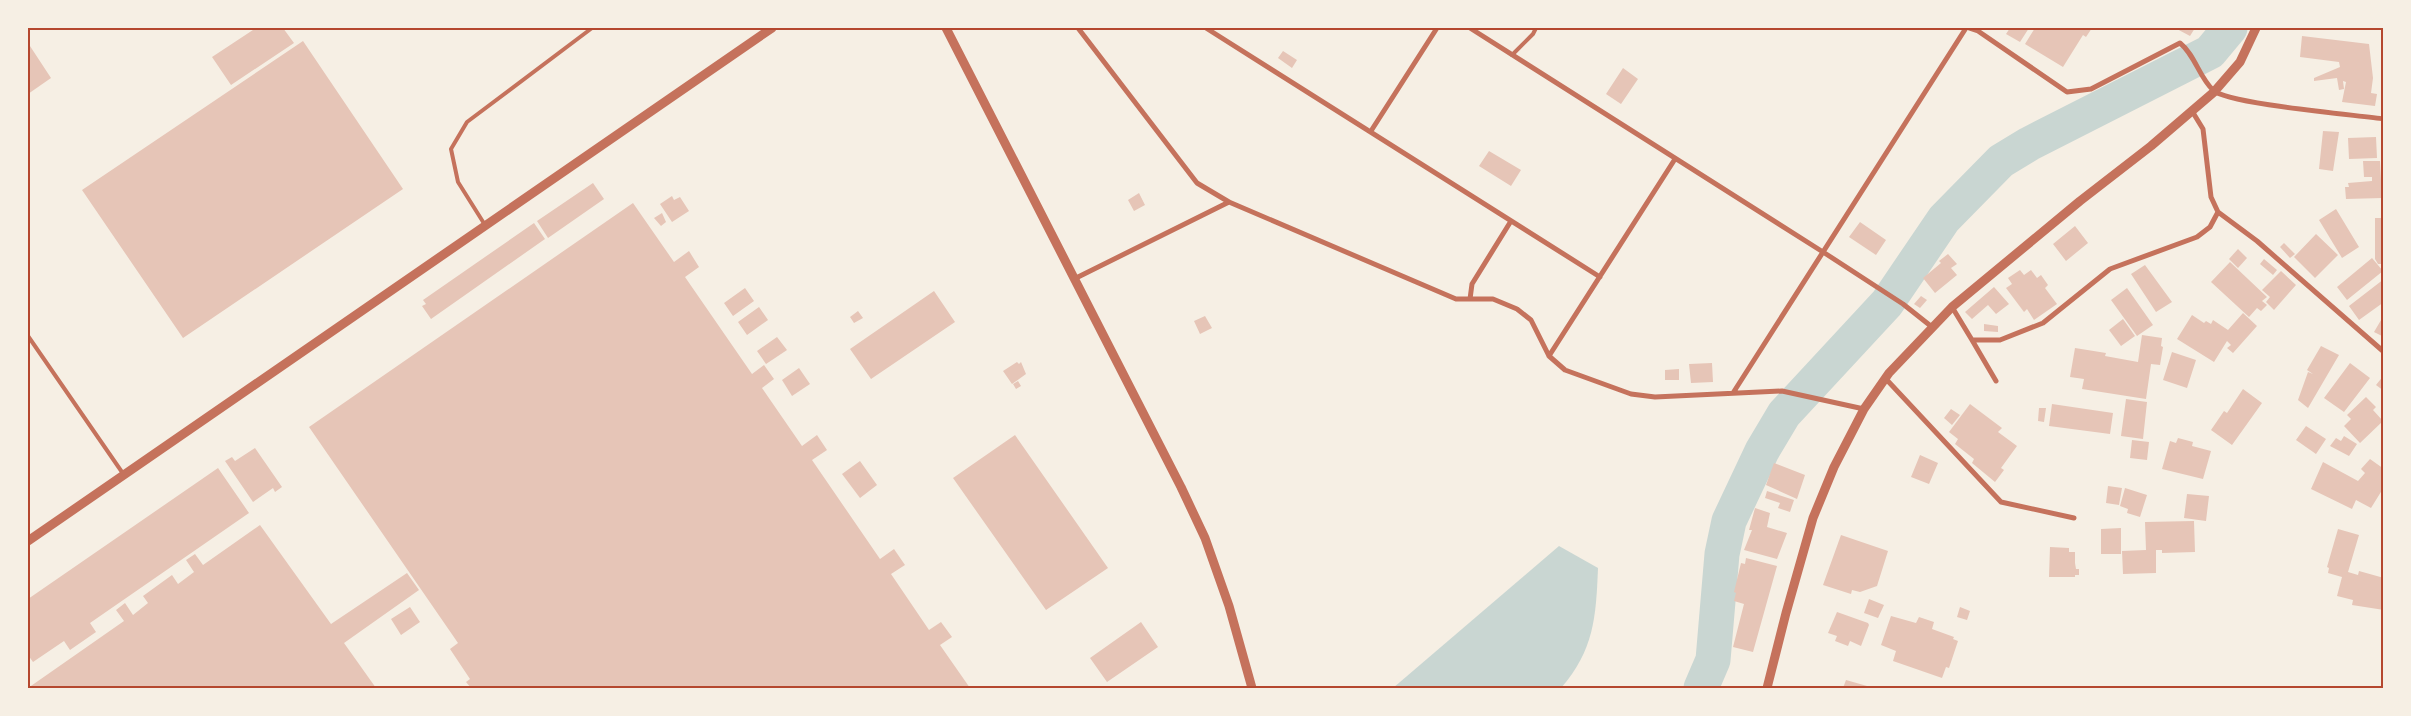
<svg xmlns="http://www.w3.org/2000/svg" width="2411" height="716" font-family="'PT Sans',sans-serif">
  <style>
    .water { fill: #c9d6d2 }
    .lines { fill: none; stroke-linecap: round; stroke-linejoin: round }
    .river { stroke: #c9d6d2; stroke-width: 35 }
    .building { fill: #e6c5b7 }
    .service { stroke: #c5725c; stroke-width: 4 }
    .minor { stroke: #c5725c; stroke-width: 5 }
    .tertiary { stroke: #c5725c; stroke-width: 9 }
    .neatline { fill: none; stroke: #b5482f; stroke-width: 2 }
  </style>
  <rect width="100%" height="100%" fill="#f6efe4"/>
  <path class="water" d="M1559 546 1598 568C1596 617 1594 650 1561 688H1393Z"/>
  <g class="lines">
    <path class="river" d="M1701 688 1713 660 1722 554 1729 521 1762 451 1784 414 1887 303 1944 219 2001 161 2029 144 2210 52 2230 28"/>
  </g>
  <path class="building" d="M256 28H283L294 43 231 85 212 57Z
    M2010 28H2029L2020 42 2006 34Z
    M2035 28H2092L2086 37 2083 35 2063 67 2025 44Z
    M2175 28H2195L2190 36Z
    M2302 36 2369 44 2373 78 2371 93 2377 94 2375 106 2342 102 2346 82 2343 81 2344 89 2339 90 2337 78 2314 81V78L2340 67 2339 62 2300 57Z
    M303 41 403 189 183 338 82 190Z
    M28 43 51 78 28 94Z
    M1283 51 1297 60 1292 68 1278 58Z
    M1623 68 1638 79 1621 104 1606 94Z
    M2323 131 2339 132 2333 171 2319 169Z
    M2376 137 2377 158 2349 159 2348 138Z
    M1489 151 1521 170 1511 186 1479 166Z
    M2363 161H2380L2382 198 2346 199 2345 187H2349L2348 183 2372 181V177H2364Z
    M593 183 604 199 548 238 537 221Z
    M1139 193 1145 205 1134 211 1128 200Z
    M672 196 674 200 680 197 689 211 672 222 660 204Z
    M633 203 674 262 689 251 699 267 685 277 752 374 764 365 774 379 762 388 802 446 817 435 827 450 812 460 880 559 894 549 905 565 891 574 929 630 941 622 952 637 940 645 970 688H493L491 686 487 688H471L466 682 470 679 450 649 458 643 309 427Z
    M2336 209 2359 247 2342 258 2319 220Z
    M662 213 666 222 661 226 654 218Z
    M2375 218H2384V264H2378L2375 259Z
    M1860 222 1886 240 1876 255 1849 237Z
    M534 223 545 239 431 319 422 306 426 304 423 300Z
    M2075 226 2088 243 2066 261 2053 244Z
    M2316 234 2338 255 2315 278 2294 257Z
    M2284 243 2295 254 2290 258 2280 247Z
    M2238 249 2247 258 2238 268 2229 259Z
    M1948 254 1957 264 1951 268 1957 275 1935 293 1923 278 1941 263 1939 261Z
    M2372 258 2383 271 2347 300 2337 287Z
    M2264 259 2277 270 2273 275 2260 264Z
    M2230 262 2267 297 2262 301 2267 305 2261 311 2257 308 2249 317 2211 282Z
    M2145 265 2172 302 2156 312 2131 274Z
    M2020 270 2024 275 2031 270 2037 278 2041 275 2048 285 2045 288 2057 304 2034 320 2027 309 2024 312 2006 288 2012 284 2008 278Z
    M2281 271 2296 285 2274 310 2266 302 2270 297 2262 290Z
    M2384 279V302L2359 320 2349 306Z
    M1994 287 2009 304 1996 314 1988 305 1972 319 1965 312Z
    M745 288 754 301 733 316 724 303Z
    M2127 288 2153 325 2137 336 2111 300Z
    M934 291 955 322 871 379 850 349Z
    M1921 296 1927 300 1920 308 1914 304Z
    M759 307 768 320 747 335 738 322Z
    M858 311 863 318 854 323 850 317Z
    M2243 313 2257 326 2233 353 2227 348 2231 345 2227 341 2214 362 2177 339 2192 315 2204 323 2206 321 2211 324 2213 320 2228 330Z
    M2384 315V337L2374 332Z
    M1205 316 1212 328 1200 334 1194 321Z
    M2123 319 2135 336 2121 346 2109 330Z
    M1984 324 1998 326V332L1984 331Z
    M2142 335 2162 338 2161 346 2163 347 2160 365 2151 364 2146 399 2082 389 2084 379 2070 377 2075 348 2106 353 2105 356 2138 362Z
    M777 337 787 350 766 364 757 351Z
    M2321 346 2339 355 2308 408 2298 400 2308 372 2313 374 2307 370Z
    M2172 352 2196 360 2187 388 2163 380Z
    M1017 362 1019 364 1021 362 1026 374 1012 384 1003 371Z
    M1712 363 1713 382 1691 383 1689 364Z
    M2350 363 2370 378 2344 412 2324 398Z
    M799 368 810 384 792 396 782 380Z
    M1679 369V380H1665V370Z
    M2384 375V391L2376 385Z
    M1018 381 1021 386 1016 389 1013 384Z
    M2243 389 2262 403 2232 445 2211 430 2224 411 2227 413Z
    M2366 397 2376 407 2373 410 2383 421 2360 443 2344 426 2351 419 2347 415Z
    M2126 399 2147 402 2143 439 2121 436Z
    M1970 404 2002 428 1998 432 2017 446 2001 468 2004 470 1995 482 1972 463 1974 459 1955 444 1958 439 1949 432Z
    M2052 404 2113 413 2110 434 2049 426Z
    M2039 408H2046L2044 422 2038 421Z
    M1951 409 1960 415 1952 425 1944 418Z
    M2306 426 2326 439 2316 454 2296 440Z
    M1015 435 1108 568 1046 610 953 478Z
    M2344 436 2357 444 2349 456 2330 446 2336 438 2341 441Z
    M2178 438 2193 442 2192 446 2211 451 2203 479 2162 469 2170 441 2176 443Z
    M2132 440 2149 442 2147 460 2130 458Z
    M255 448 282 487 275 492 273 488 253 502 225 461 232 457 235 461Z
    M1920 455 1938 463 1929 484 1911 477Z
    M2370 459 2384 469V487L2371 508 2356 500 2352 509 2311 489 2323 462 2358 481 2365 473 2361 469Z
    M860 461 877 485 860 498 842 474Z
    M1774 463 1805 475 1797 499 1766 485Z
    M218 468 249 513 90 623 96 632 70 650 64 641 33 662 28 655V599Z
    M2108 486 2122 488 2119 505 2106 503Z
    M2125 488 2147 495 2140 517 2127 513 2128 509 2120 506Z
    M1767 491 1794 500 1790 512 1778 508 1780 503 1765 498Z
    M2187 494 2209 496 2206 521 2184 518Z
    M1755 508 1770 513 1767 527 1787 533 1777 559 1744 550 1752 530H1749Z
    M2194 521 2195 552 2162 553V550H2156V573L2123 574 2122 551 2146 550 2145 522Z
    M260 525 331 624 407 573 419 590 344 643 376 688H28L124 621 116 610 125 603 133 615 148 603 143 596 172 575 178 584 194 572 186 560 195 554 203 565Z
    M2121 528V554H2101V529Z
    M2338 529 2359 535 2348 572 2358 575 2359 571 2384 578V610L2352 605 2353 600 2337 596 2342 577 2328 573 2329 568 2327 567Z
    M1841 535 1888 551 1877 586 1860 592 1852 590 1851 594 1823 585Z
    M2050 547 2069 548V552H2075V563L2076 569H2079V575H2075V577H2049Z
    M1746 558 1777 566 1753 652 1733 647 1744 604 1734 601 1736 593 1734 592 1741 563 1745 564Z
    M1869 599 1884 605 1878 618 1864 613Z
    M410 607 420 622 401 635 391 619Z
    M1960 607 1970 611 1967 620 1957 617Z
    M1837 612 1868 623 1869 625 1861 646 1850 641 1848 646 1835 641 1837 636 1828 633Z
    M1891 616 1916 623 1919 617 1934 622 1932 629 1954 637 1953 639 1958 641 1949 668 1946 667 1942 678 1893 661 1896 651 1881 645Z
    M1141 622 1158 647 1107 682 1090 658Z
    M1846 680 1874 688H1843Z"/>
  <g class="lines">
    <path class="service" d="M1512 55 1533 34 1536 28
      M485 225 458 182 451 149 467 122 592 28
      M28 336 124 475"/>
    <path class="minor" d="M1078 28 1197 183 1229 202 1456 299H1493L1517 309 1531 320 1549 356 1565 370 1631 394 1655 397 1782 391 1864 409
      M1206 28 1600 277
      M1470 28 1823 252 1903 304 1932 327
      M1969 28 1978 31 2067 92 2091 89 2180 43C2195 55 2199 77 2213 90 2226 104 2357 115 2384 119
      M2192 111 2203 129 2211 197 2218 212 2257 241 2384 352
      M1371 131 1437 28
      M1074 279 1229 202
      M1470 299 1472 284 1511 221
      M1952 307 1972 340H2000L2043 323 2110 269 2197 237 2210 227 2218 212
      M1972 340 1996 381
      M1549 356 1675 159
      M1886 379 2001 502 2074 518
      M1733 393 1966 28"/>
    <path class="tertiary" d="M946 28 1181 487 1205 538 1229 606 1252 688
      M28 541 772 28
      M1767 688 1786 613 1813 518 1834 467 1864 409 1889 373 1952 307 2080 201 2151 146 2214 92 2240 62 2256 28"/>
  </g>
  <rect width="2411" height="716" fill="none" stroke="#f6efe4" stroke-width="58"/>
  <rect x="29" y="29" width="2353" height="658" class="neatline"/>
</svg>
